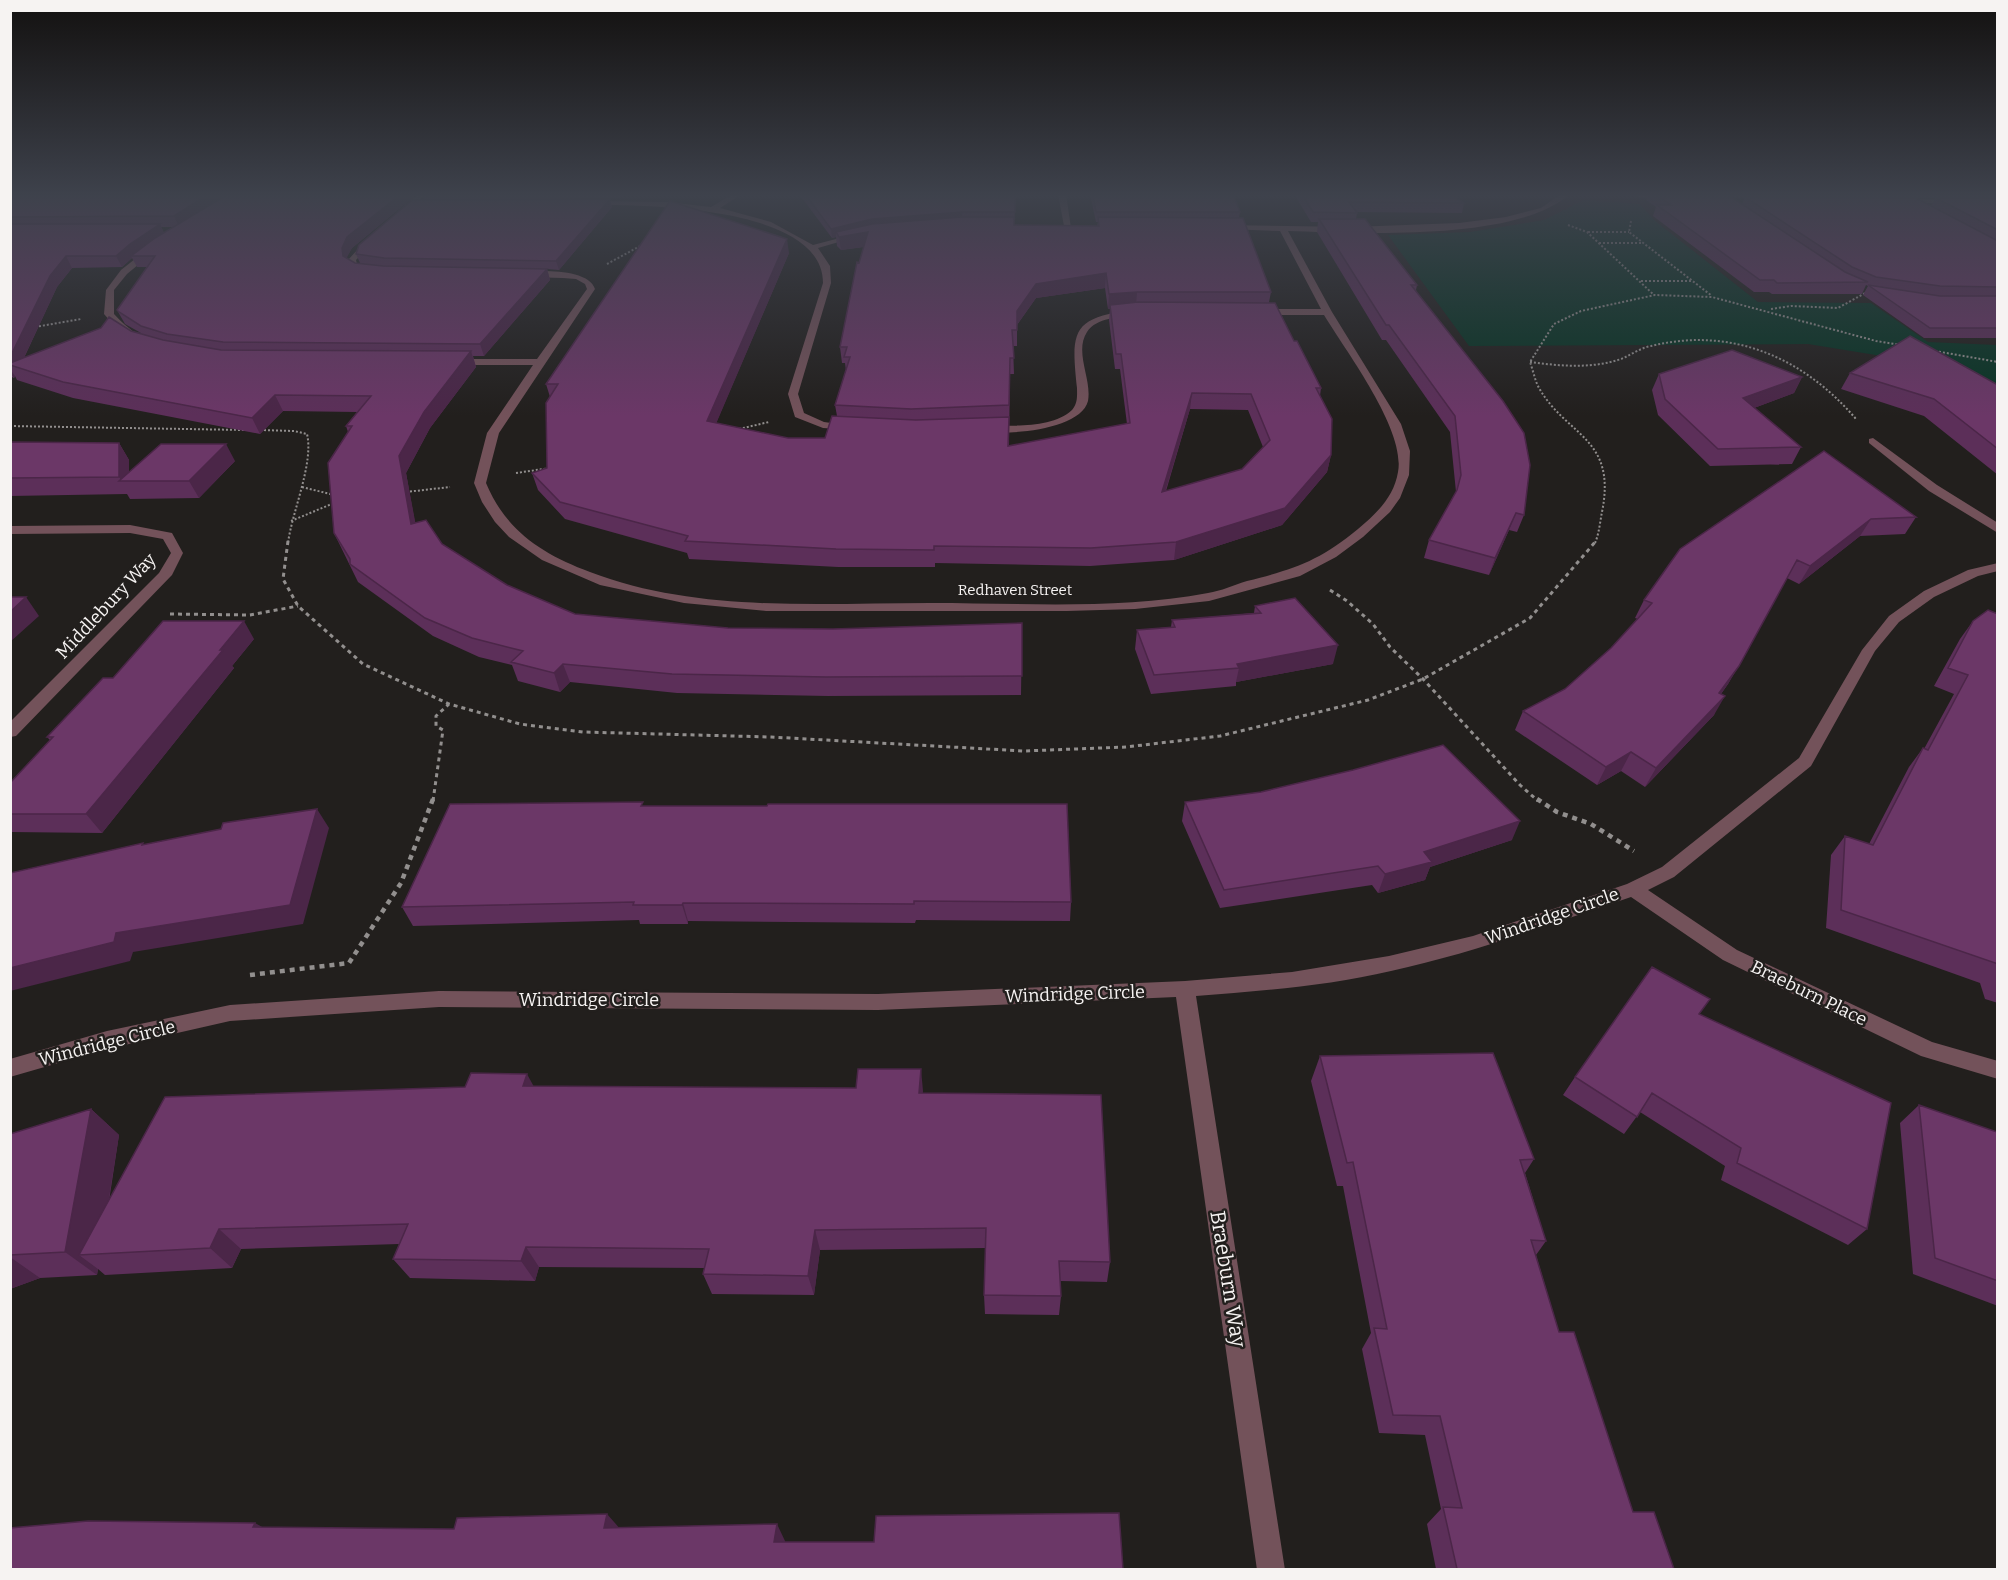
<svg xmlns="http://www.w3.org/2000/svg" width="2008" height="1580" font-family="Bitter,serif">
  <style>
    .green { fill: #083424 }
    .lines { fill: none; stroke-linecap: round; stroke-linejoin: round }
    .path-far2 { stroke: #928f8e; stroke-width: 2; stroke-dasharray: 2 2; stroke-linecap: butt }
    .path-far1 { stroke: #928f8e; stroke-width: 3; stroke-dasharray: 4 4; stroke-linecap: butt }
    .path { stroke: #928f8e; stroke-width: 4.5; stroke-dasharray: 5 5; stroke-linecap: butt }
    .minor { fill: #73525a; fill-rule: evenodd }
    .wall { fill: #5c2f59; fill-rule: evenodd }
    .shaded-wall { fill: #4b2648 }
    .building { fill: #6b3767; stroke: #4b2648; stroke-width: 1.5; fill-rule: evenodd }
    .labels { text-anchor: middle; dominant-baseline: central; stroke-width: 5; stroke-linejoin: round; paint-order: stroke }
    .far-street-label { font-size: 15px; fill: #f6f3f2; stroke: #221f1d }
    .street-label { font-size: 18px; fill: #f6f3f2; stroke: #221f1d }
    .near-street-label { font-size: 21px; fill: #f6f3f2; stroke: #221f1d }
  </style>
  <rect width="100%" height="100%" fill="#221f1d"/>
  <path class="green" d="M1584 200 1640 204 1654 220 1758 302 1871 303 1928 342 1997 345V393L1888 357 1808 344 1469 346 1388 235 1470 232 1544 220Z"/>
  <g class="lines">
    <path class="path-far2" d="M1631 221 1629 232 1712 296
      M1568 225 1587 232 1654 295
      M1588 232H1629
      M1599 243H1643
      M607 264 642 245
      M1641 281H1693
      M1771 309 1791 306 1838 308 1867 292
      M35 327 81 319
      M1935 351 1998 362
      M1530 362C1560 366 1592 369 1621 359 1631 355 1640 348 1651 346 1732 326 1804 358 1856 419
      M10 426 244 430
      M739 429 769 422
      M260 430 294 431 307 434C314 463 292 512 288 543
      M516 473 550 468
      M302 487 334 495
      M406 492 450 487
      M291 521 334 503
      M1595 543C1599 534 1600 522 1602 512 1617 437 1567 437 1539 388 1535 381 1533 370 1530 362L1554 324 1581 311 1655 295 1712 297 1876 341 1901 345"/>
    <path class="path-far1" d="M288 541 283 579 298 606 363 664 449 704 520 724 583 732 771 737 1024 751 1126 747 1220 736 1368 700 1423 679 1530 618 1596 541
      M1330 590 1347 601 1373 624 1390 647 1423 679 1520 785 1538 801
      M170 614 250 615 298 606
      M433 801 443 730 436 726V716L449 704"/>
    <path class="path" d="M1537 799 1557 812 1591 824 1634 851
      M250 975 349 963 401 883 433 799"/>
    <path class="minor" d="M418 194H426L404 215H398V211Z
      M733 194H742L720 208 771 222 813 245 859 233 863 235 818 248 830 266 831 283 798 394 804 413 824 422 853 426V430L823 428 795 417 788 394 823 283C823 205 643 205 589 205L585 203 589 201 667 202 711 207Z
      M1058 194H1066L1071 228 1064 226Z
      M1561 194H1570C1516 242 1360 233 1288 231L1332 312 1401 424 1410 451 1409 475 1400 498 1390 512 1363 537 1336 557 1300 576 1209 601 1135 609 1067 611H766L684 603 600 585 542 560 509 537 495 522 482 502 474 483 487 433 533 365H453L448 362 453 359H537L587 289 585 284 576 279 563 278 526 277 522 274 523 272C541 270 589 269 595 289L499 433 486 483C506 531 542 554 590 572 697 613 818 603 930 603 1022 603 1117 610 1208 593 1221 591 1234 585 1247 581 1295 569 1319 561 1358 529 1376 514 1394 497 1398 472 1406 430 1347 353 1324 315H1259L1254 312 1259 309H1321L1280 231 1226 229 1222 227 1223 225 1352 227 1459 223 1506 217 1541 208Z
      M1617 194H1646L1674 199 1670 201Z
      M1902 199 1998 200V204L1899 203 1898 201Z
      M370 236 377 238 356 260 357 264 372 270 368 273 350 267 348 260Z
      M149 248 156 250 127 274 114 290V314C121 322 128 327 136 334L131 337 119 331 104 314 106 290 121 270Z
      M1131 310 1134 311V315C1119 318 1097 317 1087 332 1074 352 1092 379 1088 401 1081 430 1006 436 982 431V427L986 426C1011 425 1052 429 1072 410 1078 403 1077 396 1077 388 1071 332 1071 318 1131 310Z
      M1873 438 1937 485 1998 523V533L1929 491 1869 443V439Z
      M130 525 172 533 183 553 172 575 16 736 10 737V722L159 573 171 553 163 539 130 533 10 534V526Z
      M1998 563V571L1978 576 1934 597 1899 622 1875 651 1811 766 1674 877 1648 890 1737 950 1932 1042 1998 1061V1079L1921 1056 1723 960 1631 897C1551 924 1473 953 1391 971 1327 986 1261 991 1196 996L1285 1570H1257L1176 997 878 1010 439 1007 230 1021 107 1049 10 1077V1059L107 1031 230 1005 439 991 878 994 1185 981 1292 972 1389 956 1473 936 1627 884 1662 867 1799 758 1862 650 1889 616 1924 591 1968 570Z"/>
  </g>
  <path class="wall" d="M10 194H417L352 248 346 258 355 263H360L356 254 612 207 559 270 547 269 550 280 484 356H473L476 367 430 428 406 473 415 523 442 544 507 585 575 614 728 628 833 629 1022 623 1021 695 828 696 677 693 570 682 560 692 518 681 512 665 479 657 433 636 358 582 334 533 348 432 346 426 357 412 283 411 260 434 73 398 17 380 15 376 14 378 10 376ZM161 227H174L164 233ZM132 258 137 267H147L117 310 125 324 141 333 131 331 24 358 57 287 72 268 122 267Z
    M423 194H623L620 198 424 200Z
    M799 194H1016L1014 225 1097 226 1098 222H1096L1090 194H1233L1240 212 1239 218 1271 292 1269 302 1294 341 1321 388 1320 396 1331 455 1327 472 1282 525 1174 560 1090 566 935 563V567H838L689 559 687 553 565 519 538 490 532 473 547 468 550 397 546 384 789 253 716 423 788 438H825L837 416 835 405 846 371 845 363H842L840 347 864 247 841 250 837 246 836 237 832 238ZM1105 288 1108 309H1110L1109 320 1115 369H1120L1127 424 1009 446 1010 374H1014L1013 346H1017V325L1036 298ZM1190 409 1248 410 1263 447 1242 469 1166 491Z
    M1294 194H1449L1464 203 1462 213 1357 212V213L1356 219 1417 285 1416 290 1524 515 1517 532 1509 530 1489 575 1424 558 1429 540 1456 492 1450 432 1386 340H1382L1317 232 1318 222H1311Z
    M1648 194H1998V296H1935H1998V338H1924L1863 295 1868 286 1866 285 1862 294H1772L1769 292H1754L1653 216 1656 207 1646 200ZM1731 197H1745L1742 204ZM1917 198H1935L1931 206Z
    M1850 373 1998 385V475L1924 416 1841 389Z
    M1659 374 1802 377 1794 393 1754 408 1801 447 1792 464 1710 466 1658 415 1652 390Z
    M10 442 119 443 129 460V473L235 461 199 498 130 499 127 494 10 496Z
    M1824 451 1916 517 1905 534 1860 536 1799 584 1787 578 1728 684 1721 694 1714 715 1645 787 1621 771 1597 785 1515 730 1523 711 1565 689 1611 648 1638 619 1635 618 1644 600Z
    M1255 606 1333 664 1236 682V686L1151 694 1135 649 1137 630 1171 627 1172 620 1254 613Z
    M1998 614V1003L1985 999 1980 983 1826 928 1831 855 1845 836 1869 844 1909 767 1923 748 1924 749 1954 694 1934 686 1960 639 1973 621Z
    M254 639 232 666 234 668 102 833 10 832V783L50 740 47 737 113 678Z
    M1185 802 1512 840 1430 867 1425 880 1378 893 1372 885 1220 908 1182 821Z
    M644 806 1071 902 1070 921 916 920 915 923 688 921V924H640L639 920 413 926 402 907Z
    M1699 1014 1867 1229 1848 1245 1721 1180 1725 1166 1640 1112 1624 1134 1563 1095 1575 1077Z
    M1320 1056 1534 1159 1525 1173 1546 1241 1536 1255 1559 1332 1633 1512 1674 1569H1436L1427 1524 1441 1509 1425 1435 1379 1433 1362 1349 1371 1333 1343 1186H1337L1311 1081Z
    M534 1086 923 1093 1110 1262 1107 1282 1060 1281 1061 1296 1059 1315 985 1314 984 1295 986 1248 820 1250 814 1295 712 1294 703 1274 705 1268 539 1267 535 1281 410 1278 393 1259 399 1244 241 1249 232 1268 105 1275 98 1269 97 1275 40 1278 10 1289V1134L91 1109 119 1135 109 1201Z
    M1919 1105 1997 1132 1998 1306 1913 1274 1900 1123Z"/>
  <path class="shaded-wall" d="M209 194H229L179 227 174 216Z
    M401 194H417L352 248 346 259 343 256 342 248 347 237Z
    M610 199 612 207 559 270 556 261Z
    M962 212V222L836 232V237L832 238 831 229 872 219Z
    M160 224 165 235 131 256 132 258 122 267 116 256 130 244Z
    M868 232 869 246 841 250 839 237Z
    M787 239 789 253 710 438 707 421Z
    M66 256 72 268 57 287 19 368 10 365V357L50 276Z
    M547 269 550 280 484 356 480 344Z
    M1106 273 1105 288 1036 298 1016 326 1017 311 1036 284Z
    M1137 292 1136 306 1110 305V309H1108L1109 294Z
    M471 351 476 367 430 428 406 473 419 542 411 524 399 456 424 412Z
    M10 369 15 376 14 378 10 373Z
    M1802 377 1794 393 1735 415 1743 398Z
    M1192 393 1190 409 1160 509 1162 492Z
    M275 395 283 411 260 434 252 418Z
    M119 443 129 460V481H122L119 477Z
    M226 444 235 461 199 498 189 481Z
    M1331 455 1327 472 1282 525 1174 560 1176 542Z
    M1516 513 1509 530 1489 575 1495 558Z
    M1871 519 1860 536 1799 584 1810 566Z
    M26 597 39 616 10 642V612Z
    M244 621 254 639 232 666 234 668 102 833 86 814Z
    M1338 645 1333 664 1236 682 1239 668 1237 664Z
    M563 664 570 682 560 692 554 673Z
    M1739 666 1728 684 1708 712 1719 693Z
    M1725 696 1714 715 1645 787 1656 768Z
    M1631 752 1621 771 1597 785 1606 767Z
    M317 809 329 828 303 924 133 952 130 961 10 991V968L116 933Z
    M1520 821 1512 840 1430 867 1425 880 1378 893 1385 874 1424 852Z
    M683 903 688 921V924L682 905Z
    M921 1069 923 1091 921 1115 919 1093Z
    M527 1074 539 1096 523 1086Z
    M91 1109 119 1135 100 1254 79 1255 98 1269 97 1275 65 1252Z
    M219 1229 241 1249 232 1268 210 1248Z
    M815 1230 820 1250 814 1295 808 1276Z
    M526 1247 539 1267 535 1281 521 1261Z
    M10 1257 40 1278 10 1289Z
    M607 1514 622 1531 604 1528Z
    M255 1523 284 1539 253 1527Z
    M777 1524 785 1541 784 1559 774 1542Z"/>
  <path class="building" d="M10 194H209L174 216 10 217Z
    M228 194H401L347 237 342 248 343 256 355 263 383 266 547 269 480 344 223 342 167 334 141 326 119 312 117 310 155 256H131L155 238Z
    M805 194H1015V212H962L872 219 831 229Z
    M1093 194H1233L1240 212H1096Z
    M1302 194H1449L1464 203 1349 202 1357 213 1313 212Z
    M1656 194 1728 195 1845 272 1868 282 1777 283 1774 280H1760L1657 205H1671Z
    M1745 197 1916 198 1998 241V287L1940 286 1876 277 1852 267Z
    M1936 198H1998V230Z
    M610 199 556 261 384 258 356 254 359 245 412 200Z
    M670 201 787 239 707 421 788 438H825L832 416 916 420 1009 417 1008 446 1130 423 1121 354H1116L1110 305 1138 302 1275 303 1294 341H1297L1321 388H1316L1332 419 1331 455 1285 508 1176 542 1091 548 934 546V550L836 549 685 541 688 536 560 502 532 473 547 468 546 403 558 384H546ZM1192 393 1251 394 1270 440 1242 469 1162 492Z
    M962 217H1014V225L1099 226 1098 217 1243 218 1271 292H1137L1109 294 1106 273 1036 284 1017 311V330H1012L1014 358H1010L1009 405 911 409 835 405 850 357H844L847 347H840L857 262 859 263 868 232 839 237 836 232 872 224Z
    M1319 219H1365L1417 285H1411L1503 401 1524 433 1530 465 1524 515 1516 513 1495 558 1429 540 1457 490 1461 475 1455 416 1389 325H1386Z
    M10 224H160L130 244 116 256H66L50 276 10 357Z
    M1868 285 1940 296H1998V328H1930Z
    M109 317 131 331 163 340 221 350 471 351 424 412 399 456 411 524 426 520 442 544 507 585 575 614 728 628 833 629 1022 623V676L826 677 672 674 563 664 554 673 511 662 523 651 472 638 425 618 350 564V559L334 533 328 463 352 426H346L371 396 275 395 252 418 63 382 10 365V363L101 328Z
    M1910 336 1998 385V449L1934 399 1850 373Z
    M1732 350 1802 377 1743 398 1801 447 1718 449 1665 399 1659 374Z
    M10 442 119 443V477L10 478Z
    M161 444H226L189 481H119Z
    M1824 451 1916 517 1871 519 1810 566 1797 560 1739 666 1719 693 1725 696 1656 768 1631 752 1606 767 1523 711 1565 689 1611 648 1652 603 1644 600 1680 549Z
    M10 597H26L10 612Z
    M1295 598 1338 645 1237 664 1239 668 1154 675 1137 630 1175 627 1172 620 1261 613 1255 606Z
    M1988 610 1998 614V964L1841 910 1845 836 1873 845 1923 748 1928 750 1968 675 1948 668 1973 621Z
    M163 621H244L220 650H223L86 814H10V783L53 737H47L103 678H113Z
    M1443 745 1520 821 1424 852 1432 862 1385 874 1378 866 1224 890 1185 802 1261 792 1353 770Z
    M643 802 641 806H767L768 804H1067L1071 902 914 901V904L683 903 682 905H633L634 902 402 907 450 804Z
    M317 809 290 905 116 933 114 942 10 968V873L143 843 142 845 221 829 223 823Z
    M1652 967 1710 999 1699 1014 1891 1103 1867 1229 1737 1163 1741 1148 1652 1093 1637 1117 1575 1077Z
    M1493 1053 1534 1159 1520 1160 1546 1241 1531 1240 1559 1332H1574L1633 1512H1654L1674 1569H1457L1443 1507 1462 1508 1440 1416 1393 1415 1374 1328 1387 1329 1353 1162 1347 1163 1320 1056Z
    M858 1069H921L919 1093 1101 1095 1110 1262 1059 1261 1061 1296 984 1295 986 1228 815 1230 808 1276 703 1274 709 1249 526 1247 521 1261 393 1259 408 1224 219 1229 210 1248 79 1255 165 1097 465 1087 471 1073 527 1074 523 1086 856 1088Z
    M1919 1105 1997 1132 1998 1281 1935 1258Z
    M91 1109 65 1252 10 1255V1134Z
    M1119 1513 1123 1569H10V1528L88 1521 255 1523 253 1527 454 1529 457 1518 607 1514 604 1528 777 1524 774 1542H874L876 1516Z"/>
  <linearGradient id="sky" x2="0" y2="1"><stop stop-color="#131110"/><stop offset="0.47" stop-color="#3e424c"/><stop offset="1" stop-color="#3e424c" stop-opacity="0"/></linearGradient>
  <rect width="2008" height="416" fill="url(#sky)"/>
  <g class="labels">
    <g class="far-street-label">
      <text x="1015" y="590">Redhaven Street</text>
    </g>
    <g class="street-label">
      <text transform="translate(106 606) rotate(-47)">Middlebury Way</text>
      <text transform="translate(1552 916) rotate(-19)">Windridge Circle</text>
      <text transform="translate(1809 993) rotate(26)">Braeburn Place</text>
      <text transform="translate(1075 994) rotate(-2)">Windridge Circle</text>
      <text x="589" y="1000">Windridge Circle</text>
      <text transform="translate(107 1043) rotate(-14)">Windridge Circle</text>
    </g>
    <g class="near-street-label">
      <text transform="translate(1228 1279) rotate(81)">Braeburn Way</text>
    </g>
  </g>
  <rect width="2008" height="1580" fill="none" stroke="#f6f3f2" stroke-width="24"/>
</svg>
